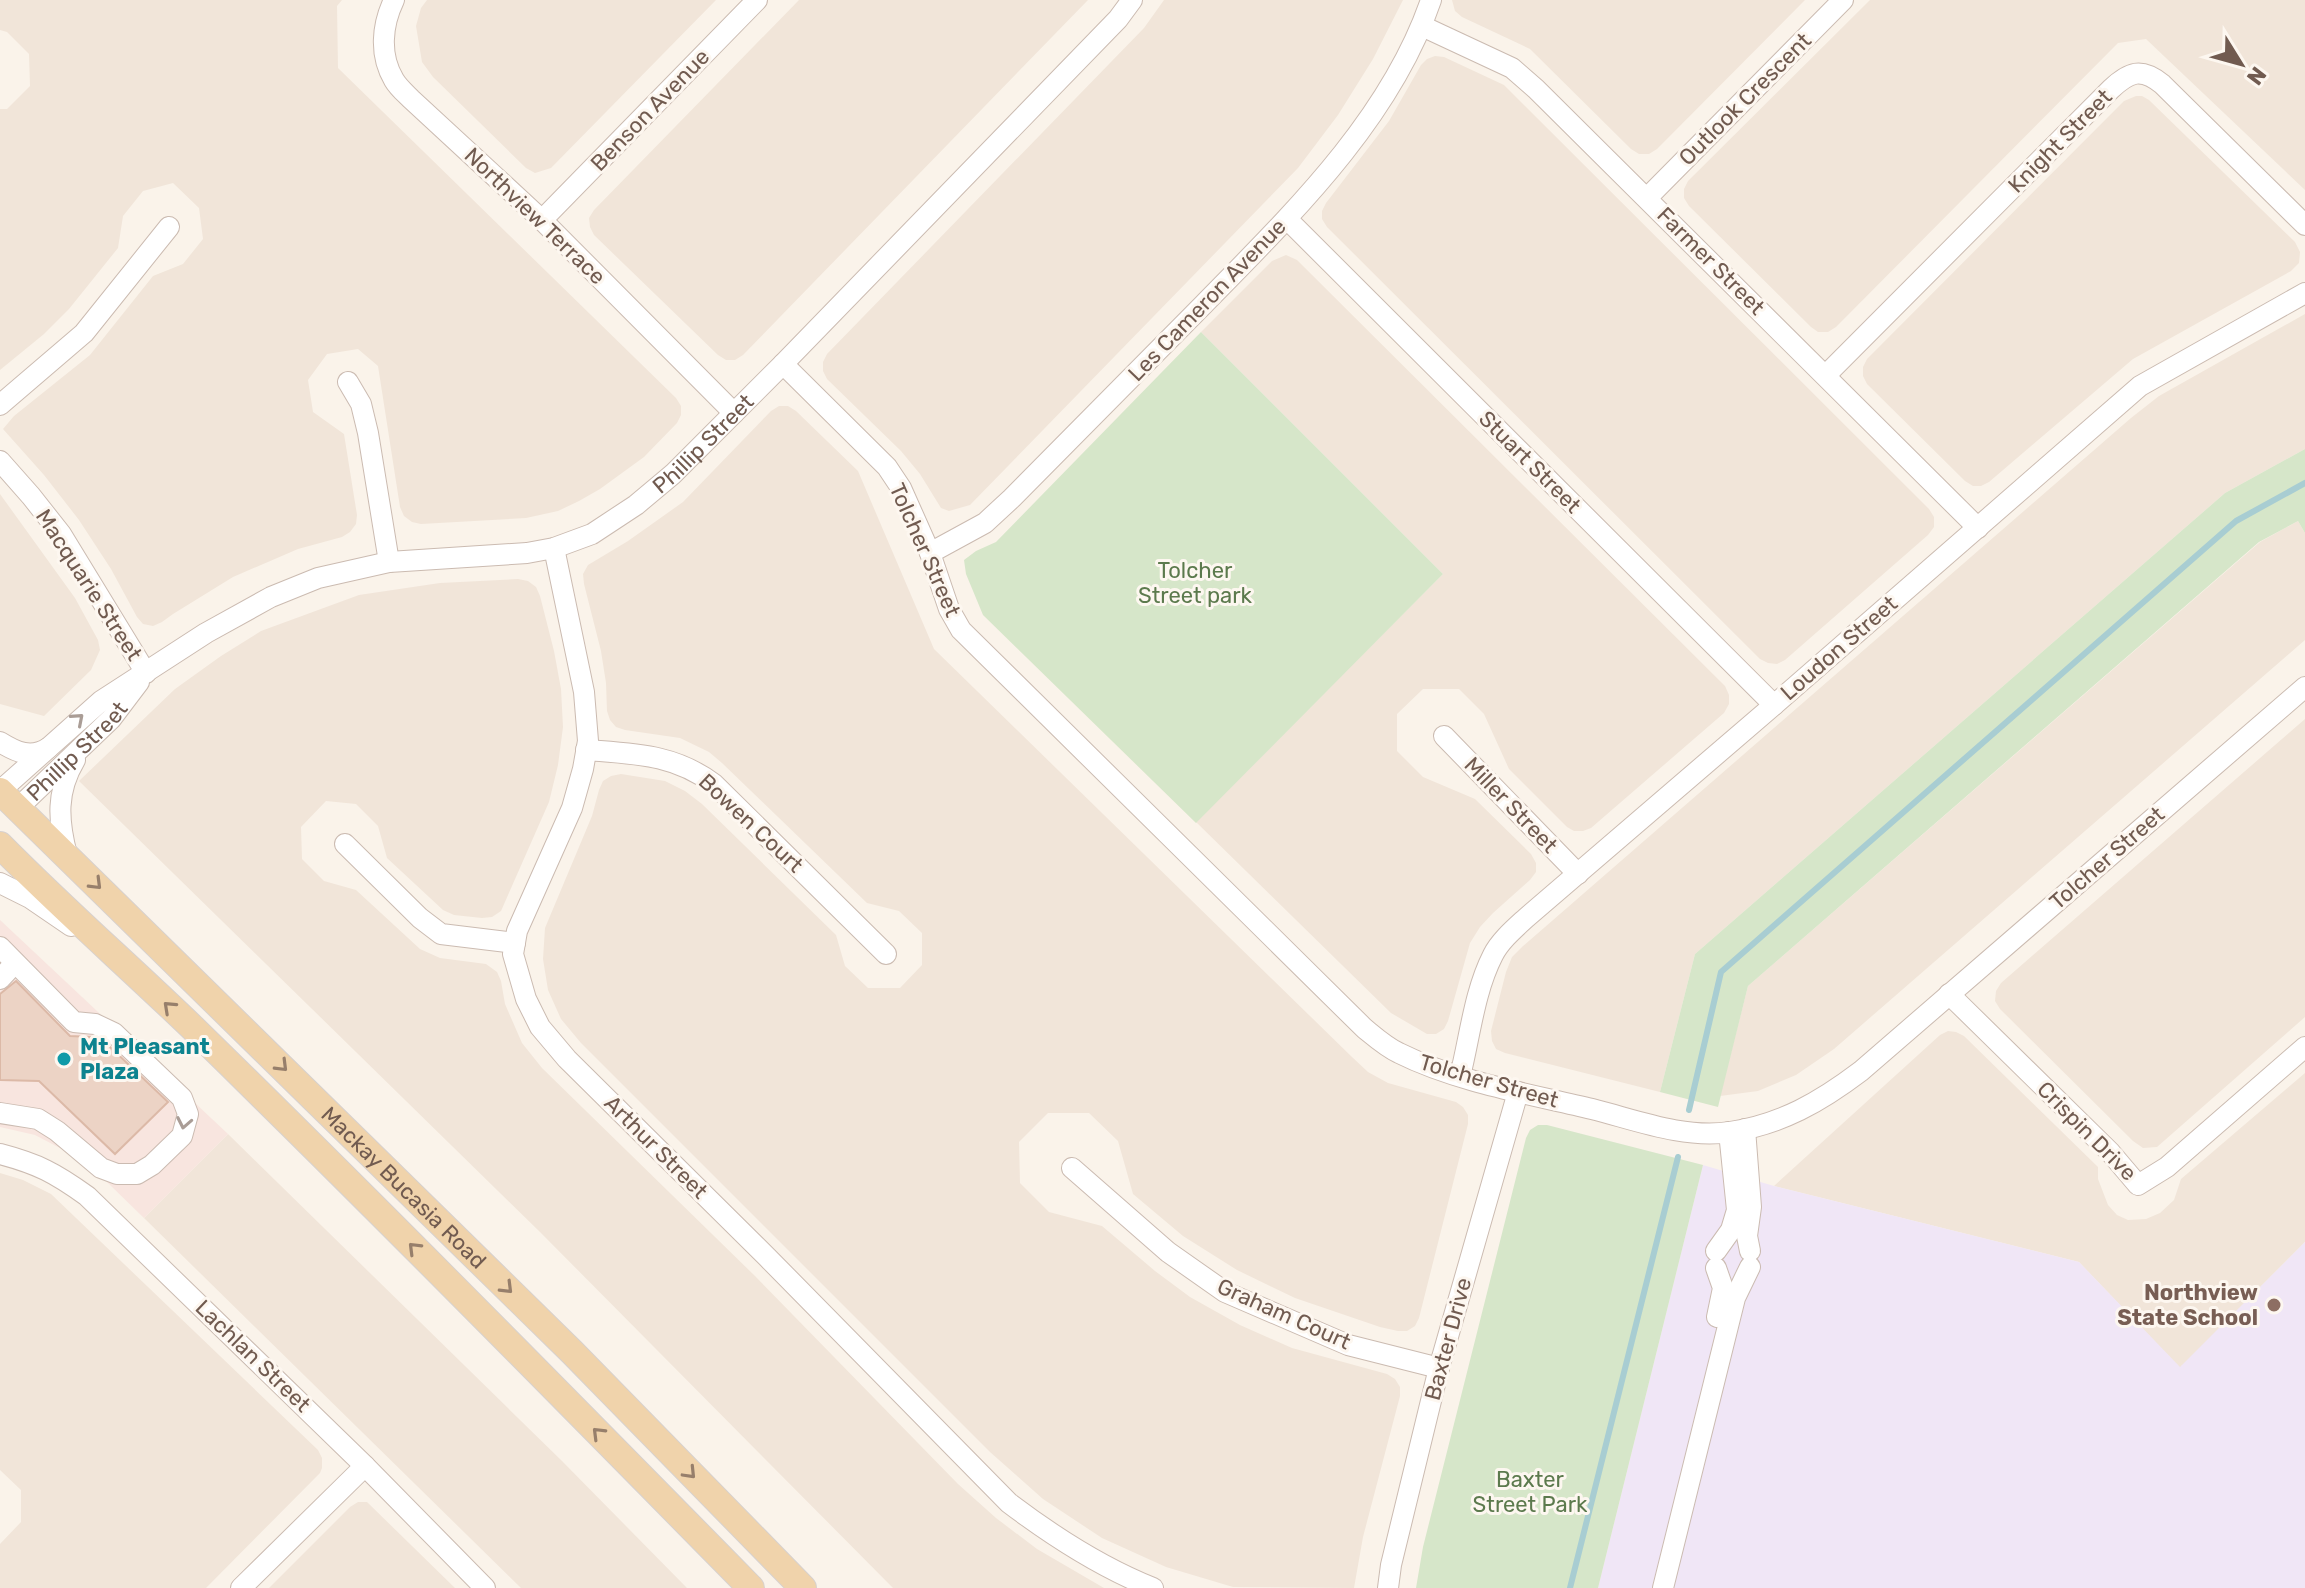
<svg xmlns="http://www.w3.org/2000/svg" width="2305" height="1588" font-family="Rubik,sans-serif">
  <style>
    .residential { fill: #f1e5d9 }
    .commercial { fill: #f8e5df }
    .education { fill: #f0e6f6 }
    .green { fill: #d6e6c9 }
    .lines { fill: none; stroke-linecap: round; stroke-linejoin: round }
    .stream { stroke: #a8cdd2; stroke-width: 6 }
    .building { fill: #ecd3c5; stroke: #dcb9a7; stroke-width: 2 }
    .minor-casing { stroke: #cbbbb1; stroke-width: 22 }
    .major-casing { stroke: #d7d1ce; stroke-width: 28 }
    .minor { stroke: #fff; stroke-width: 20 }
    .major { stroke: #f0d3ab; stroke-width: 26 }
    .oneway { stroke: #aa9d96 }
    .oneway2 { stroke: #977f6b }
    .culture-dot { fill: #0f9aa8; stroke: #fdf7f0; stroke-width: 3 }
    .education-dot { fill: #8d6e63; stroke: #fdf7f0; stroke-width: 3 }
    .labels { text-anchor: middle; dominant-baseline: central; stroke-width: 6; stroke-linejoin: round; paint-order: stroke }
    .street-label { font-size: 22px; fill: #715b50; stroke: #fdf7f0 }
    .park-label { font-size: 22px; fill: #5c7a4d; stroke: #fdf7f0 }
    .culture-label { font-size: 22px; font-weight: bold; fill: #0d838f; stroke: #fdf7f0; text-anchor: start }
    .education-label { font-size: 22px; font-weight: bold; fill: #785e54; stroke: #fdf7f0; text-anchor: end }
  </style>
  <rect width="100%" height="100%" fill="#faf3ea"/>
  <path class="residential" d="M0 0H342L337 6 338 68 676 398 681 406V415L677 423 644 457 600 489 579 501 558 511 526 518 421 524 412 522 404 516 400 507 378 366 358 349 327 354 308 380 313 412 344 434 357 515 356 524 350 532 342 537 298 549 233 577 173 614 162 622 153 626 143 624 137 617 111 569 79 520 44 475 3 429 14 416 90 355 153 276 183 264 203 239 199 208 173 183 143 191 123 216 118 248 69 309 44 334 0 370V109H7L30 86 29 54 7 32 0 30Z
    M427 0H716L551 168 535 173 526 168 433 77 422 62 416 26 421 8Z
    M799 0H1088L743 355 735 360H726L718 355 594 235 590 227 589 218 594 210Z
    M1164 0H1403L1373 59 1338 115 1298 168 970 505 949 511 941 508 920 474 901 451 827 379 823 371V362L827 354 1144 28Z
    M1452 0H1805L1657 149 1649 154H1639L1631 149 1530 49 1462 17 1455 11Z
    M1870 0H2305V190L2146 39 2118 43 1836 327 1828 332H1818L1811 327 1689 206 1684 198V189L1688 181Z
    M1435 56 1444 57 1504 85 1929 509 1934 517V527L1928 535 1785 660 1777 664 1768 663 1760 659 1327 227 1322 219V211L1326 203 1389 121 1421 65 1427 59Z
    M2136 96H2142L2149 100 2295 242 2300 252 2299 263 2291 271 2133 359 1989 482 1981 486H1973L1965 481 1867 384 1863 376V367L1867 359 2124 101Z
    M1286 255 1297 260 1725 686 1729 695V704L1724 713 1591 828 1583 831H1574L1567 827 1509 769 1484 714 1459 689H1423L1397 714V751L1423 777 1475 799 1531 854 1536 863V872L1530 880 1493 913 1480 927 1470 943 1448 1021 1444 1029 1436 1034H1427L1391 1013 1196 822 1443 574 1201 332 1272 261Z
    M2305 314V449L2225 493 1695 954 1660 1092 1505 1053 1496 1049 1492 1041 1491 1031 1506 972 1512 957 1523 946 2131 418 2159 396Z
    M779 406H788L796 411 858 471 934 649 1352 1057 1368 1072 1388 1083 1456 1102 1463 1107 1468 1115V1124L1419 1318 1415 1326 1407 1331H1398L1380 1327 1295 1298 1237 1270 1183 1236 1133 1194 1118 1141 1089 1113H1048L1019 1142 1020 1183 1049 1212 1102 1226 1155 1271 1190 1297 1240 1325 1292 1348 1387 1374 1395 1379 1400 1387V1396L1363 1537 1354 1588 1233 1587 1166 1567 1102 1538 1043 1499 990 1452 581 1043 561 1019 548 990 543 959 545 928 592 816 599 790 603 781 611 776 621 774 665 781 685 791 702 804 836 935 845 966 868 988H900L922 965V933L899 911 867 903 722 763 709 752 680 738 625 730 616 727 610 720 607 711 606 683 601 651 584 584 583 574 588 565 628 541 683 502 771 411Z
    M0 494 75 598 98 640 100 650 91 670 44 716 0 704Z
    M2298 521 2305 533V640L1834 1049 1796 1075 1758 1091 1720 1096 1748 986 2260 542Z
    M518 579 528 581 536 587 540 596 554 651 561 689 563 727 558 765 549 802 501 911 492 917 482 918 454 915 443 910 387 858 378 826 356 804 326 801 301 827 302 859 324 881 356 890 420 949 440 958 486 964 497 972 501 981 505 1004 522 1043 542 1068 755 1276 958 1484 996 1518 1037 1549 1104 1588H893L540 1232 79 781 175 689 221 656 261 631 359 595 440 583Z
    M2305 719V1017L2157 1147 2143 1148 2133 1141 2000 1009 1995 1001 1996 991 2001 983Z
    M1948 1031 1956 1032 1964 1036 2098 1167V1179L2108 1205 2117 1215 2128 1220 2146 1219 2160 1213 2174 1200 2181 1179 2305 1073V1242L2180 1368 2079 1262 1774 1186 1940 1035Z
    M228 1134 562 1461 687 1588H521L144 1218Z
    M0 1173 23 1180 51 1194 318 1450 322 1458V1468L320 1473 206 1588H0V1544L21 1522V1490L0 1470Z
    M358 1502H367L455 1588H269L350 1507Z"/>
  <path class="commercial" d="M0 920 228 1134 144 1218 107 1182 75 1156 35 1135 0 1127Z"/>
  <path class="education" d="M1703 1165 1774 1186 2079 1262 2180 1367 2305 1242V1588H1598Z"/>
  <path class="green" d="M1201 332 1443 574 1196 823 983 615 966 574 964 560 976 551 996 542Z
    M2305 449V533L2298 521 2259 542 1748 986 1718 1107 1660 1092 1695 954 2225 493Z
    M1538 1125H1547L1703 1165 1598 1588H1416L1423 1547 1526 1138 1530 1130Z"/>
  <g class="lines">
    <path class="stream" d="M1689 1110 1721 972 2236 521 2305 483
      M1570 1588 1678 1157"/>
  </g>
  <path class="building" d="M16 981 70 1036 92 1037 107 1044 168 1102 115 1154 39 1081 0 1080V994Z"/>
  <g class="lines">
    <g class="minor-casing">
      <g id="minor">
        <path d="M394 0C382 25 379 55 394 80 398 87 405 93 411 99L542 220 734 413"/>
        <path d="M1422 26 1512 68 1536 89 1978 528"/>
        <path d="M1647 198 1843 0"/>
        <path d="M1287 219 1774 705"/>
        <path d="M542 220 757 0"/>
        <path d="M783 364 887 467 901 488 930 553 949 609 961 630 1364 1028C1375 1037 1386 1047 1399 1053 1457 1082 1530 1094 1592 1109 1636 1120 1684 1139 1730 1132 1782 1124 1820 1102 1861 1071L2305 687"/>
        <path d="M1826 375 2111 89C2129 72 2141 67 2162 84L2305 225"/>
        <path d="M348 382 361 404 368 433 389 562"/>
        <path d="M0 405 84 333 169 227"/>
        <path d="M0 461 31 496 61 534 146 673"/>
        <path d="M554 548 584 692 588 741 583 769 572 808 517 931 513 954 526 999 540 1027 567 1059 767 1257 1009 1503C1054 1537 1100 1567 1153 1588"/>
        <path d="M930 553 985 523 1012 498C1076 434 1140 369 1204 304 1291 215 1390 120 1431 0"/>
        <path d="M1444 736 1578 874"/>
        <path d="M0 742C16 752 31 759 48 748"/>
        <path d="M586 750C635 754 674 754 714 784L886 954"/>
        <path id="s1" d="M0 791 101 701 206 633 271 597 318 578 389 562 527 553 554 548 592 534 636 505 673 474 783 364 1118 19 1132 0"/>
        <path id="s2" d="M18 808 111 719 139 682"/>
        <path d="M345 844 420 918 441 934 515 943"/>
        <path d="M67 855C58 820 56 792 75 760"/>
        <path d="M0 883 30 898 71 926"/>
        <path d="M0 947 74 1022 95 1024 114 1033 182 1098 188 1114 182 1136 152 1165 137 1174H117L101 1168 57 1131 38 1119 0 1113"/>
        <path d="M0 979 15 963"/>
        <path d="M1949 994 2110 1152 2138 1185 2167 1167 2305 1047"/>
        <path d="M1460 1076C1470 1037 1474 992 1493 955 1500 941 1514 929 1526 918L1774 705 2140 386 2305 293"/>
        <path d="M1745 1129 1751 1207 1747 1236 1750 1251"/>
        <path d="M0 1154C38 1164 55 1173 87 1196L365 1466 485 1588"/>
        <path d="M1072 1168 1168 1252 1225 1292 1348 1345 1439 1368"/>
        <path d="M1716 1251 1731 1230 1737 1210 1729 1132"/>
        <path d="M1716 1268 1723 1288 1717 1317"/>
        <path d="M241 1588 365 1466"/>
        <path d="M1388 1588 1391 1565 1439 1368 1518 1092"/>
        <path d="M1663 1588 1735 1298 1750 1267"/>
      </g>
    </g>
    <g class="major-casing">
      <g id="major">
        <path id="s3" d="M0 791 572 1352 803 1588"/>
        <path d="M0 845C64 910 132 969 197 1032 384 1215 567 1401 751 1588"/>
      </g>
    </g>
    <use href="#minor" class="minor"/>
    <use href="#major" class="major"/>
  </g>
  <defs><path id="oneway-chevron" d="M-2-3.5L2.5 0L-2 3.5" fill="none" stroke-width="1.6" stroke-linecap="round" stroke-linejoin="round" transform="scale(2)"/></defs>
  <g class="oneway">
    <use href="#oneway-chevron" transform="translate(78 719) rotate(-41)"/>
    <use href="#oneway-chevron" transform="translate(184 1123) rotate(101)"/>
  </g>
  <g class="oneway2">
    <use href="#oneway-chevron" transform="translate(96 884) rotate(45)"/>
    <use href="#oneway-chevron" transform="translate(169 1007) rotate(-137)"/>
    <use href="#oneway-chevron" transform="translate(282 1066) rotate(45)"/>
    <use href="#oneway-chevron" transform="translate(414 1248) rotate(-135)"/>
    <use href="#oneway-chevron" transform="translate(507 1288) rotate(45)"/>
    <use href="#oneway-chevron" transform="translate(598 1433) rotate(-135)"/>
    <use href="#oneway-chevron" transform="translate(690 1473) rotate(46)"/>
  </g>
  <circle class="culture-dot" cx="64" cy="1059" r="8"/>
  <circle class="education-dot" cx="2274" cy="1305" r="8"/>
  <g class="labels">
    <g class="street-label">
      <text transform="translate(1745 99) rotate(-45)">Outlook Crescent</text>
      <text transform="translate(650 110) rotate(-46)">Benson Avenue</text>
      <text transform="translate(2060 141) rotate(-45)">Knight Street</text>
      <text transform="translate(535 216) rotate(44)">Northview Terrace</text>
      <text transform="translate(1711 261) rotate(45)">Farmer Street</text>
      <text transform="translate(1207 300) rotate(-46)">Les Cameron Avenue</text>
      <text stroke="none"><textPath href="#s1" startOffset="808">Phillip Street</textPath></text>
      <text transform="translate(1530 462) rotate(45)">Stuart Street</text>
      <text transform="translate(925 550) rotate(66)">Tolcher Street</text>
      <text transform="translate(89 585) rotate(57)">Macquarie Street</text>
      <text transform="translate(1839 648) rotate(-41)">Loudon Street</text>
      <text stroke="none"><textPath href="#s2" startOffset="82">Phillip Street</textPath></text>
      <text transform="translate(1511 805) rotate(46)">Miller Street</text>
      <text transform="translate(751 823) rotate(43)">Bowen Court</text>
      <text transform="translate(2107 858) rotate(-41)">Tolcher Street</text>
      <text transform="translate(1489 1081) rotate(16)">Tolcher Street</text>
      <text transform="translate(2087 1131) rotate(45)">Crispin Drive</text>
      <text transform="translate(656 1147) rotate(45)">Arthur Street</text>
      <text stroke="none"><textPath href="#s3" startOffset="566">Mackay Bucasia Road</textPath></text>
      <text transform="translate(1284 1314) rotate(24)">Graham Court</text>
      <text transform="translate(1448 1339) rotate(-75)">Baxter Drive</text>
      <text transform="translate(253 1356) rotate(44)">Lachlan Street</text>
    </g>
    <g class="park-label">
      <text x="1195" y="570">Tolcher<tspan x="1195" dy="25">Street park</tspan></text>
      <text x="1530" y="1479">Baxter<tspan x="1530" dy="25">Street Park</tspan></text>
    </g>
    <g class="culture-label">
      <text x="80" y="1046">Mt Pleasant<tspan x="80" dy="25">Plaza</tspan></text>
    </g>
    <g class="education-label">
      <text x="2258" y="1292">Northview<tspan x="2258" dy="25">State School</tspan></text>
    </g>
  </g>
  <g transform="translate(2241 64) rotate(127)" stroke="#fdf7f0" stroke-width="6" paint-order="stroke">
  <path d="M0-6L14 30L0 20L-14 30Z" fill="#715b50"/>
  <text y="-12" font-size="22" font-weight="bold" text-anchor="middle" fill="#715b50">N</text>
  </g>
</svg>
